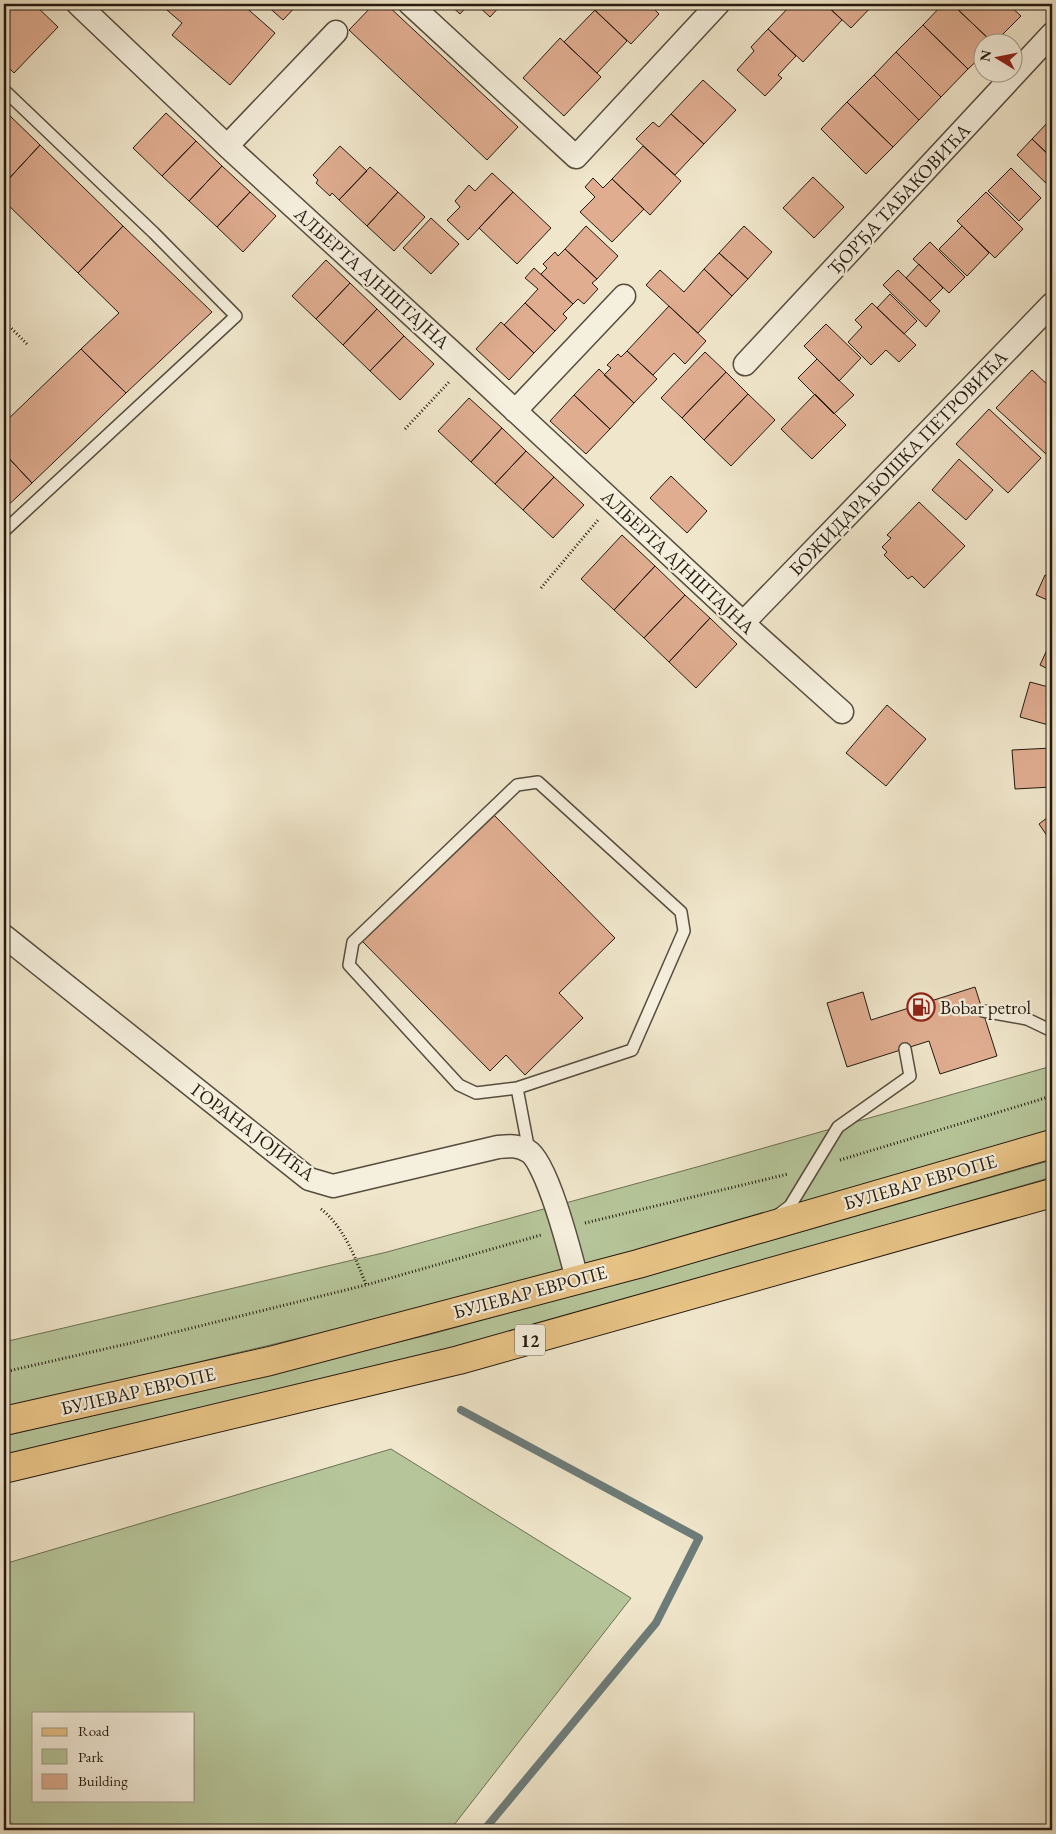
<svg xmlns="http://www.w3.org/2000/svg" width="1056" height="1834" font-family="'EB Garamond',serif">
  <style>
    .green { fill: #b6c69a; stroke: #6d7055; fill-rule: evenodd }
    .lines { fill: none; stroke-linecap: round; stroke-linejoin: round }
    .stream { stroke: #6d7c7a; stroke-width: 8 }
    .building { fill: #e0ad91; stroke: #241a10 }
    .service-casing { stroke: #574d3f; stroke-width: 14 }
    .minor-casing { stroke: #574d3f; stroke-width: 25 }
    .primary-casing { stroke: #241a10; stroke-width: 30 }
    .path { stroke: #241a10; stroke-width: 3; stroke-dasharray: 1 2.5; stroke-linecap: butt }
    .service { stroke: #f5efdd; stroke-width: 11 }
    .minor { stroke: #f5efdd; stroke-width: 22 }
    .primary { stroke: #e8c386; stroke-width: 28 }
    .labels { text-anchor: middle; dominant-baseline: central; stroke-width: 4.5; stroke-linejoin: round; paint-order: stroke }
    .shield { fill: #f5efdd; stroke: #635a4e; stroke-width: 1 }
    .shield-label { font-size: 18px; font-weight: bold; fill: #241a10 }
    .street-label { font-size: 19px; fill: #241a10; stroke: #f5efdd }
    .poi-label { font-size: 19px; fill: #241a10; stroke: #f5efdd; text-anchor: start }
  </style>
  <rect width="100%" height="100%" fill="#f0e6cb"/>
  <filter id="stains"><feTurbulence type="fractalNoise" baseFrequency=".004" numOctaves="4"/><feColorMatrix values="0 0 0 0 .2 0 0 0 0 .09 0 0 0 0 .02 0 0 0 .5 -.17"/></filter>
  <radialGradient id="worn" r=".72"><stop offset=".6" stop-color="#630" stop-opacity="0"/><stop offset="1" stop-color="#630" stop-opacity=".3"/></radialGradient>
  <path class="green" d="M1052 1066V1132L614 1257 380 1319 4 1408V1342L387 1252 704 1165Z
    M1052 1160V1177L620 1303 428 1354 4 1455V1436L428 1335 724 1254Z
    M391 1449 631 1598 450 1830H18L4 1815V1564ZM34 1713H194V1800H34Z"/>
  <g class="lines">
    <path class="stream" d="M461 1410 699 1538 656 1623 484 1830"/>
  </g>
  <path class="building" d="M4 4H34L58 27 14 73 4 63Z
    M160 4H242L275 33 230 85 172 35 182 23Z
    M265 4H298L283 20Z
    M374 4H386L518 127 487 160 349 30Z
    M449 4H469L460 14Z
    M476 4H502L490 17Z
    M591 4H649L659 14 631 44 589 5Z
    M792 4H825L842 20 803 62 768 29Z
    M825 4H874L851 28Z
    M943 4H952L992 42H984V54L968 69 923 25Z
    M952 4H1008L1021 16 995 42H992Z
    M595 10 627 41 597 73 564 42Z
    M923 25 968 69 941 97 896 52Z
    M768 29 796 56 778 75 782 78 765 96 737 70 754 51 751 47Z
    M560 38 601 77 564 116 523 78Z
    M896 52 941 97 919 120 874 75Z
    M874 75 919 120 893 147 847 102Z
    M703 80 736 110 704 144 671 114Z
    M847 102 893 147 866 174 821 129Z
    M4 110 40 145 4 184Z
    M166 113 196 141 162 176 133 148Z
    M671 114 704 144 675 175 636 139 653 122 659 127Z
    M1049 121 1052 124V158L1032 139Z
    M1032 139 1052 158V189L1017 155Z
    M196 141 222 166 189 201 162 176Z
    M40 145 123 226 78 273 4 201V184Z
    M340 146 367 171 339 200 332 193 330 196 316 183 318 180 313 175Z
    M643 146 681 181 650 215 612 179Z
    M222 166 250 192 217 227 189 201Z
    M370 167 398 192 367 226 339 200Z
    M1011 168 1041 198 1019 221 988 191Z
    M492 173 513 192 468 240 447 220 460 207 455 201 469 185 475 191Z
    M813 177 844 207 814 238 783 208Z
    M593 178 603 188 612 179 644 209 612 242 580 212 595 197 585 187Z
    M250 192 276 216 243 252 217 227Z
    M398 192 425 217 394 251 367 226Z
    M513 192 551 228 517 264 479 228Z
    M986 192 1023 229 995 258 957 221Z
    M431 218 459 244 431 274 403 248Z
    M123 226 212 312 126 393 81 349 119 313 78 273Z
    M586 226 618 256 597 279 565 249Z
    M744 226 772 252 748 279 719 253Z
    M962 226 989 253 967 276 939 249Z
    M930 242 965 277 949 293 913 259Z
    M565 249 597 279 592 283 598 289 584 304 578 299 573 304 541 274 547 268 543 264 555 252 558 256Z
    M719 253 748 279 732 296 704 269Z
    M326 260 350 283 316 319 292 296Z
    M919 264 943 288 930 301 906 278Z
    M534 268 573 304 563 314 567 318 555 331 525 303 538 289 525 278Z
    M704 269 732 296 698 333 646 285 660 270 684 292Z
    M898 270 940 311 926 327 883 285Z
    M350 283 377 309 343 345 316 319Z
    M890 294 917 321 904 334 877 308Z
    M525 303 555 331 534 353 504 325Z
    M872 303 916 345 899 362 886 350 871 365 848 342 862 327 855 320Z
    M669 306 706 341 685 364 674 353 653 375 627 351Z
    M377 309 404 336 370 371 343 345Z
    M501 322 534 353 509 380 476 349Z
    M826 324 861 358 839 381 804 346Z
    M404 336 434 364 400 400 370 371Z
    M81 349 126 393 32 483 4 453V423Z
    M627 351 657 379 634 403 604 375 611 368 607 365 618 354 621 357Z
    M705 352 726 372 682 418 661 398Z
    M817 359 854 395 834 414 798 378Z
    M599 369 634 403 610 429 574 395Z
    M1032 370 1052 389V447L1046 454 996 408Z
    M726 372 748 394 704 440 682 418Z
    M748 394 775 420 731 466 704 440Z
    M815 394 846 425 812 459 781 429Z
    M574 395 610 429 586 454 550 421Z
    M469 398 502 428 471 462 438 431Z
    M989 409 1041 458 1008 493 956 444Z
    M502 428 526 451 495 484 471 462Z
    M526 451 554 477 523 510 495 484Z
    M4 453 32 483 4 509Z
    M959 459 993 490 966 520 932 490Z
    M671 476 707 511 687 533 650 498Z
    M554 477 584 505 553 538 523 510Z
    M919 502 965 546 924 588 912 576 908 579 884 555 887 552 882 547 891 538 887 535Z
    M622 535 655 566 614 610 581 579Z
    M655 566 685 595 644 638 614 610Z
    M1045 575 1052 578V602L1036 595Z
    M685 595 710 618 669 662 644 638Z
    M710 618 737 644 696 688 669 662Z
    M1052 639V671L1040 665Z
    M1030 682 1052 688V726L1020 717Z
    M887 705 926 739 886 786 846 753Z
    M1052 748V787L1015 789 1012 750Z
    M492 813 615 938 559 993 583 1018 525 1075 506 1055 490 1071 362 941Z
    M1052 814V843L1039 824Z
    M975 987 997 1056 940 1074 929 1041 847 1067 827 1003 863 992 871 1020Z"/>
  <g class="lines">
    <g class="service-casing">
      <path id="service" d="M4 90 154 233 236 316 4 531
        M983 1011 1027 1019 1052 1031
        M517 1088 476 1093 459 1085 349 965 353 942 517 785 538 782 681 912 684 931 632 1050 517 1088 529 1151
        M778 1215 790 1206 838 1127 910 1076 905 1049"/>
    </g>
    <g class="minor-casing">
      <path id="minor" d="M78 4 227 146 465 364 754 633 842 712
        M410 4 576 157 718 4
        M227 146 336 32
        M745 364 1052 34
        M515 411 624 296
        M743 623 1052 304
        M4 936 309 1179 333 1186 498 1147C509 1146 518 1145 528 1151 547 1161 571 1256 577 1279"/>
    </g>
    <g class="primary-casing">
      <path id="primary" d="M4 1421 270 1361 638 1264 1052 1144
        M4 1469 459 1360 1052 1193"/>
    </g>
    <path class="path" d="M4 321 28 345
      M405 429 450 381
      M541 588 598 520
      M840 1160 1052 1096
      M321 1209C344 1227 356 1259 366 1285
      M585 1223 788 1174
      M4 1372 131 1343 366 1285 541 1235"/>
    <use href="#service" class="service"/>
    <use href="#minor" class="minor"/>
    <use href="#primary" class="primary"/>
  </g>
  <defs>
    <g id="fuel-ring" transform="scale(1.4375)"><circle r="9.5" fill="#f5efdd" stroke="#8f2418" stroke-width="1.5"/><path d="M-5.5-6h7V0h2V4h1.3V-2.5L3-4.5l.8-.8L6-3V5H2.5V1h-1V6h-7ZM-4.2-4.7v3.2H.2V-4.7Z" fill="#8f2418"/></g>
  </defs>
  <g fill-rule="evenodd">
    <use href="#fuel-ring" x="921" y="1007"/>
  </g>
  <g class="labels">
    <rect class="shield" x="515" y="1324.5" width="30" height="31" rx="4"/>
    <g class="shield-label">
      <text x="530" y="1340">12</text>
    </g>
    <g class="street-label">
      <text transform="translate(899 199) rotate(-47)">ЂОРЂА ТАБАКОВИЋА</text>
      <text transform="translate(372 278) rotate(42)">АЛБЕРТА АЈНШТАЈНА</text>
      <text transform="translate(898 463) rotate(-46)">БОЖИДАРА БОШКА ПЕТРОВИЋА</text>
      <text transform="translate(678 562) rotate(43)">АЛБЕРТА АЈНШТАЈНА</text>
      <text transform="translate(253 1132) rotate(37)">ГОРАНА ЈОЈИЋА</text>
      <text transform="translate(920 1182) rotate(-16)">БУЛЕВАР ЕВРОПЕ</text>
      <text transform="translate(530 1292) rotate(-15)">БУЛЕВАР ЕВРОПЕ</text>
      <text transform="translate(138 1391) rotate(-13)">БУЛЕВАР ЕВРОПЕ</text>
    </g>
    <g class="poi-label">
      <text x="940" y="1007">Bobar petrol</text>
    </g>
  </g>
  <rect width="1056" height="1834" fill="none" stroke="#f0e6cb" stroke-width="20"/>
  <rect x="5" y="5" width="1046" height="1824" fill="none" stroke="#241a10" stroke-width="2.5"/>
  <rect x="10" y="10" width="1036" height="1814" fill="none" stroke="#241a10"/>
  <rect x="32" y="1712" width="162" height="90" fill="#f5efdd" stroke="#a19a8b"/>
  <rect x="42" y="1728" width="25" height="8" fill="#e8c386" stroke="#a19a8b"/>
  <text x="78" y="1736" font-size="15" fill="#241a10">Road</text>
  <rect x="42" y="1749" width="25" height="15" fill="#b6c69a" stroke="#a19a8b"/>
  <text x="78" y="1762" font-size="15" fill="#241a10">Park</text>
  <rect x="42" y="1774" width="25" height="15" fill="#e0ad91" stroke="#a19a8b"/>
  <text x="78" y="1786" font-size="15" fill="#241a10">Building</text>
  <g transform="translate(998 58) rotate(280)"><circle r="24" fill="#f5efdd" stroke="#a19a8b"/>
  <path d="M0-4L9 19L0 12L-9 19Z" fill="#8f2418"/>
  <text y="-8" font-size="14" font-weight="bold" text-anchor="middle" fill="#241a10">N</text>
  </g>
  <rect width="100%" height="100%" filter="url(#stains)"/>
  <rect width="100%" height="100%" fill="url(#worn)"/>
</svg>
